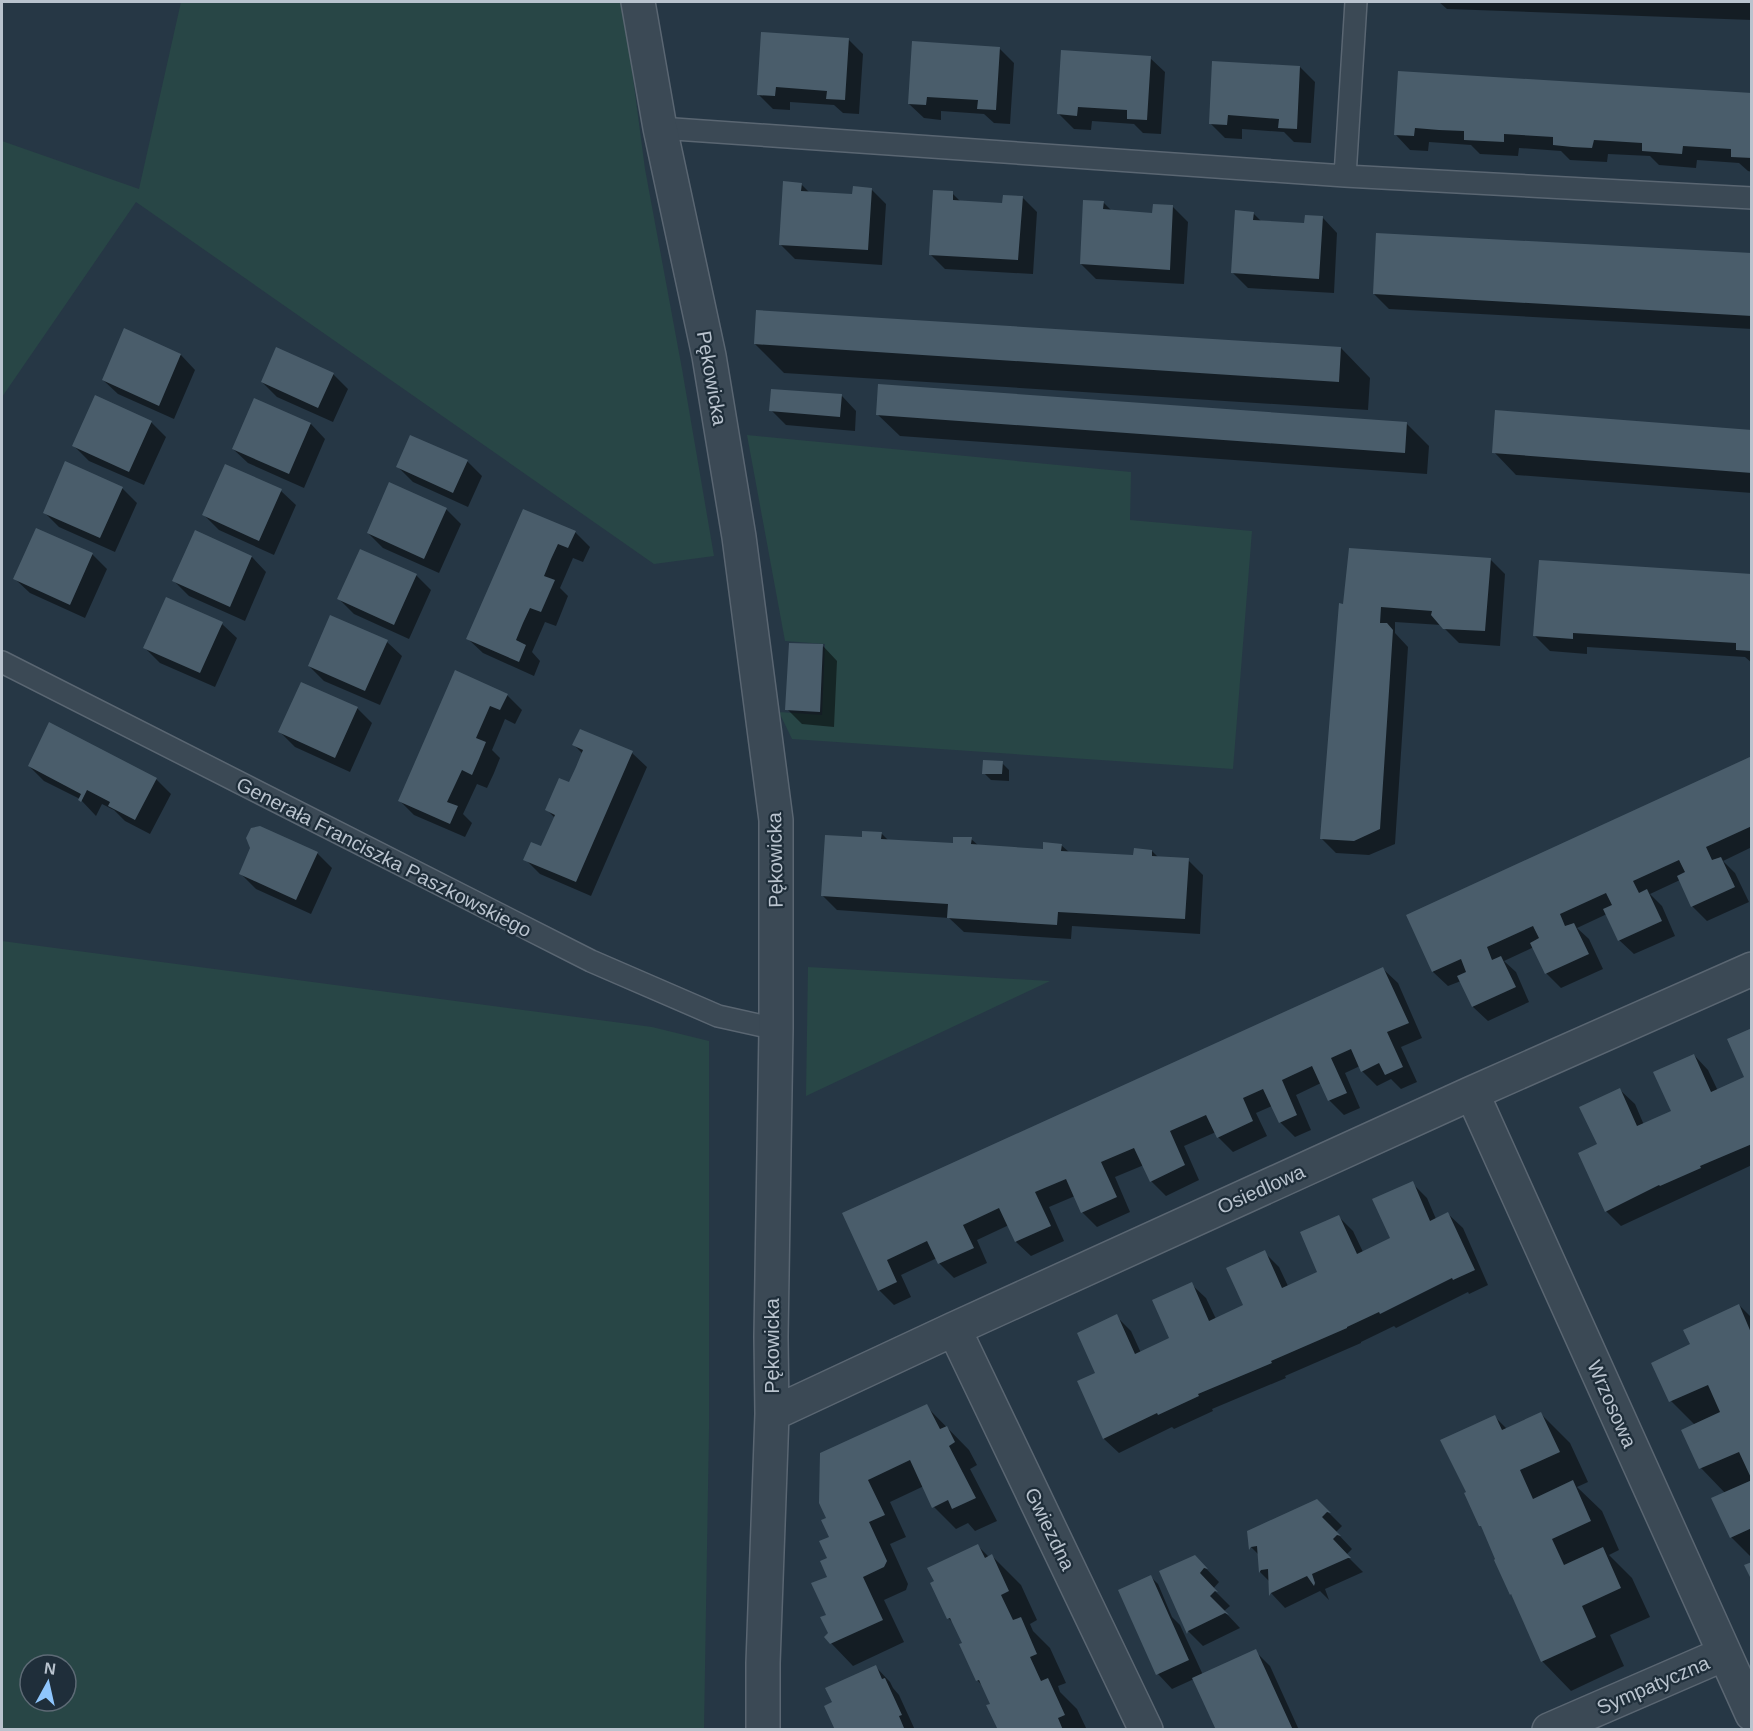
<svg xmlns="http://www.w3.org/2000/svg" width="1753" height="1731" font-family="Helvetica,sans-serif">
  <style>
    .green { fill: #284646; fill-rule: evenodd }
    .shadow { fill: #0007 }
    .building { fill: #4a5d6b }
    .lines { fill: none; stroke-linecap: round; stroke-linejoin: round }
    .service-casing { stroke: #5a6672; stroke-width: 24 }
    .minor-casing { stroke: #5a6672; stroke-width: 36 }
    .service { stroke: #3b4955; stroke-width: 21 }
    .minor { stroke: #3b4955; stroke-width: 33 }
    .labels { text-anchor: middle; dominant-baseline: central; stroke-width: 4.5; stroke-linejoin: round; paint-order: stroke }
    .street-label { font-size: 20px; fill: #b9c3ce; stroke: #1f2e3a }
  </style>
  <rect width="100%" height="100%" fill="#263745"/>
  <path class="green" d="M181 2H623L645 169 682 369 714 556 654 564 136 202 2 397V141L139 189Z
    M747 435 1131 472 1130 520 1252 531 1233 769 792 739 779 712 822 715 825 644 785 641Z
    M2 941 652 1027 709 1041V1429L704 1729H2ZM30 1665H66V1701H30Z
    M808 967 1050 981 806 1096Z"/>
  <path class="shadow" d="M1439 2H1752V20L1447 9Z
    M848 39 863 54 859 114 843 113 834 105 790 102V110L773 109 758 94Z
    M999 48 1014 63 1010 124 994 123 984 114 941 111V120L924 118 909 104Z
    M1150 58 1165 72 1161 134 1143 133 1134 124 1092 121 1091 130 1074 129 1059 114Z
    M1300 67 1315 82 1311 143 1294 142 1284 132 1242 129V139L1225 138 1210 123Z
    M1400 72 1752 95V172L1748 171 1739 163 1697 160 1696 168 1659 165 1650 156 1608 154 1607 162 1588 161 1570 160 1561 151 1519 148 1518 156 1480 154 1471 145 1429 142 1428 151 1410 150 1396 135Z
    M801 184 810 193 854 196 871 189 886 204 882 265 795 259 780 244Z
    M952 193 961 202 1003 204 1022 197 1037 212 1033 274 945 269 930 254Z
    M1103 202 1112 211 1154 214 1173 207 1188 222 1184 284 1096 279 1081 264Z
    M1253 213 1262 222 1306 225 1323 218 1337 233 1334 293 1248 288 1233 273Z
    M1752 255V329L1389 309 1374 294Z
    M125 330 181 355 195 370 174 419 118 394 103 380Z
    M755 344 1341 348 1370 378 1368 410 784 373Z
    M333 374 348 389 333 422 277 397 262 382Z
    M842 396 856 411 855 431 786 425 771 410Z
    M255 400 311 424 325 439 304 488 248 463 233 449Z
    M877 414 1407 424 1429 446 1427 474 900 436Z
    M151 422 166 437 144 485 89 461 74 446Z
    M1752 432V493L1516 475 1494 452Z
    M467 461 482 476 468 507 413 482 398 467Z
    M122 488 137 503 115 552 59 527 44 512Z
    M281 491 296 505 274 555 219 530 204 515Z
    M446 509 461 524 439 573 383 548 368 533Z
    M524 511 575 532 590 547 583 562 573 558 560 588 568 596 556 626 545 622 532 652 540 661 534 676 483 653 468 639Z
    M37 530 92 554 107 569 85 618 30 593 15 579Z
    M196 532 252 557 266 572 245 621 189 596 174 581Z
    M1490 559 1505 574 1500 646 1459 643 1441 625 1395 622V633L1408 647 1395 844 1369 855 1336 853 1321 838 1340 605Z
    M416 575 431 590 409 639 354 614 339 599Z
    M1752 576V663L1745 657 1587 647V654L1550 651 1535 636Z
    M222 624 237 638 215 687 160 663 145 648Z
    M387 642 402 656 380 705 324 681 309 666Z
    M823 646 837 661 834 727 802 724 787 709Z
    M456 672 507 695 522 710 515 724 505 719 492 750 500 758 494 773 487 788 477 784 463 814 472 823 465 837 414 815 399 800Z
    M302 684 357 708 372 723 350 772 295 747 280 732Z
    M574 745 632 753 647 767 591 896 540 874 525 859 542 848 555 818 547 810 570 784 583 754Z
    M1752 757V847L1723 861 1735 873 1749 902 1707 921 1692 906 1680 880 1650 894 1662 906 1675 936 1634 954 1619 940 1607 914 1577 928 1589 939 1603 969 1561 988 1546 973 1534 947 1504 961 1516 972 1529 1002 1488 1021 1473 1007 1461 981 1448 986 1433 972 1408 915Z
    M1002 763 1009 770V781L991 780 984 773Z
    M29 766 156 779 171 794 150 834 125 821 114 810 102 804 96 816 80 799 44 781Z
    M881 833 889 841 954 845 971 839 979 846 1045 851 1061 845 1069 852 1134 857 1152 851 1159 858 1188 860 1203 875 1200 934 1072 926 1071 939 964 932 949 918 837 910 822 895 864 839Z
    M317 853 332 868 311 914 256 889 241 874Z
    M1383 969 1398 983 1422 1038 1401 1047 1417 1082 1401 1089 1391 1079 1377 1086 1362 1071 1360 1066 1345 1073 1360 1108 1344 1115 1329 1100 1321 1083 1296 1095 1311 1130 1295 1137 1280 1122 1272 1106 1256 1113 1267 1136 1233 1152 1218 1137 1216 1132 1184 1146 1199 1180 1166 1196 1151 1181 1144 1165 1115 1177 1130 1212 1097 1227 1082 1212 1075 1196 1049 1207 1064 1241 1031 1256 1016 1242 1009 1225 977 1240 987 1263 954 1278 939 1263 937 1258 901 1275 911 1297 894 1305 879 1290 844 1213Z
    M1752 1029V1165L1621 1226 1606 1211 1599 1145 1620 1090 1635 1104 1644 1125 1673 1112 1694 1055 1708 1070 1718 1091 1746 1078Z
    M1412 1183 1427 1198 1436 1219 1448 1214 1463 1228 1488 1285 1469 1294 1468 1292 1396 1328 1394 1326 1361 1342V1343L1285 1376 1286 1378 1212 1409 1213 1411 1174 1429 1172 1427 1119 1453 1104 1439 1079 1382 1097 1374 1116 1316 1131 1331 1141 1353 1171 1339 1191 1284 1206 1298 1216 1319 1245 1306 1264 1252 1279 1267 1288 1286 1319 1273 1338 1216 1353 1231 1363 1252 1392 1239Z
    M1739 1305 1752 1318V1558L1731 1537 1725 1493 1701 1468 1683 1430 1695 1425 1671 1401 1692 1345Z
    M926 1406 969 1450 977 1465 970 1469 997 1521 975 1531 968 1523 956 1529 934 1507 924 1486 890 1502 906 1537 890 1544 908 1584 906 1590 884 1600 904 1642 853 1666 831 1643 828 1616 830 1538 828 1519Z
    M1541 1414 1570 1443 1588 1482 1577 1487 1602 1511 1619 1550 1609 1555 1632 1578 1650 1617 1610 1635 1624 1666 1571 1691 1542 1661 1515 1598 1511 1594 1496 1560 1495 1417 1507 1429Z
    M1317 1501 1342 1526 1336 1532 1352 1549 1346 1555 1363 1572 1325 1589 1329 1600 1320 1591 1285 1608 1271 1593 1270 1582 1260 1572 1259 1555 1250 1546Z
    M978 1546 989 1557 992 1556 1021 1585 1037 1620 1030 1624 1033 1631 1050 1648 1066 1683 1058 1686 1060 1692 1077 1709 1087 1730H999L992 1705 984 1687 977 1680 956 1625 948 1618Z
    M1194 1556 1219 1582 1213 1589 1230 1606 1224 1611 1240 1628 1203 1646 1188 1631Z
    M1151 1577 1158 1584 1172 1617 1180 1625 1203 1675 1255 1651 1270 1666 1299 1730H1217L1194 1679 1172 1689 1158 1674Z
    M876 1667 890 1682 893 1688 899 1695 915 1730H836L834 1702Z"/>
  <path class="building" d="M761 32 849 38 845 100 826 99 827 91 776 87 775 96 757 95Z
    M912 41 1000 47 996 110 977 109 978 100 927 97 926 105 908 104Z
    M1061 50 1151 56 1147 120 1127 119V110L1078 107 1077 116 1057 114Z
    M1212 61 1300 66 1297 129 1278 128 1279 119 1228 115 1227 125 1209 124Z
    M1398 71 1752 93V158L1731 157V149L1683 146 1682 154 1642 151V143L1594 140 1592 148 1572 147 1553 145V137L1504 134V142L1464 140V131L1439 130 1415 128 1414 136 1394 135Z
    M783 181 802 183 801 191 852 194 853 186 872 188 868 250 779 245Z
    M933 190 953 191V200L1002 203 1003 195 1023 196 1018 260 929 255Z
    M1083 200 1104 201 1103 209 1152 213 1153 204 1173 205 1170 270 1080 264Z
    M1235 210 1254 212 1253 220 1304 223 1305 215 1323 216 1319 279 1231 273Z
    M1376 233 1752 253V316L1373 294Z
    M756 310 1341 347 1339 382 754 344Z
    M124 328 181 354 159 406 102 380Z
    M276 347 334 373 318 408 261 382Z
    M878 384 1407 422 1405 453 876 415Z
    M771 389 842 394 840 417 769 411Z
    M95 395 152 421 129 472 72 446Z
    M254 398 311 423 289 474 232 449Z
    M1495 410 1752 430V473L1492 453Z
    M410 435 468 460 453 493 396 467Z
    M65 461 123 487 100 538 43 513Z
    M225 464 282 489 259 541 202 515Z
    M389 482 447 508 424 559 367 533Z
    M523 509 576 531 568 548 558 544 551 559 544 576 555 580 541 612 530 608 523 623 516 640 526 645 519 662 466 639Z
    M36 528 93 553 70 605 13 579Z
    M195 530 252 556 230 607 172 581Z
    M1349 548 1491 558 1485 631 1443 629 1431 615 1432 611 1381 607 1380 623H1387L1393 630 1380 829 1354 841 1320 839 1339 603 1343 604Z
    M360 549 417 574 394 625 337 599Z
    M1539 560 1752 574V651L1736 650V643L1573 633V639L1533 636Z
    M166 597 223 622 200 673 143 648Z
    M330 615 388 640 365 691 308 666Z
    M789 643 823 644 820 712 785 710Z
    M455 670 508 694 500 710 490 706 476 738 486 742 479 759 472 775 462 770 447 802 458 806 450 824 398 801Z
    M301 682 358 707 335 758 278 732Z
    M49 722 157 778 135 820 108 806 110 802 87 790 81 802 78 800 81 794 28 766Z
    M580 729 633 751 576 882 523 860 531 842 541 846 555 815 545 810 559 778 569 782 576 767 583 750 572 745Z
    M1752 756V826L1706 847 1712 860 1721 857 1735 887 1691 907 1677 876 1685 872 1679 860 1633 881 1639 893 1647 889 1662 921 1618 941 1603 909 1612 905 1606 893 1560 914 1565 926 1574 923 1589 954 1545 974 1530 943 1539 938 1533 926 1487 947 1492 960 1501 956 1516 987 1472 1007 1457 976 1466 972 1461 959 1432 972 1406 915Z
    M983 760 1003 761 1002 774H982Z
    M260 826 318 852 296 900 239 874 250 848 246 838 251 828Z
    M862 831 882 832 881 839 953 843V837H972L971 844 1043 849V842L1062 844 1061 851 1133 855 1134 848 1152 850V856L1189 858 1185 919 1058 912 1057 925 947 918 948 904 821 896 825 835 862 837Z
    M1383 967 1409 1023 1387 1032 1403 1067 1385 1075 1379 1063 1361 1072 1351 1049 1331 1058 1347 1093 1328 1101 1312 1066 1282 1080 1297 1115 1279 1123 1263 1089 1243 1098 1253 1121 1217 1138 1206 1115 1170 1131 1185 1165 1150 1182 1134 1148 1101 1162 1117 1197 1081 1213 1066 1179 1035 1192 1051 1226 1015 1242 999 1208 963 1225 974 1248 938 1264 927 1241 887 1260 897 1282 878 1291 842 1213Z
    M1752 1028V1144L1700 1166 1701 1168 1660 1186 1659 1185 1605 1212 1578 1153 1597 1144 1579 1107 1620 1088 1637 1126 1671 1111 1653 1072 1694 1054 1711 1092 1744 1077 1727 1039Z
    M1413 1181 1430 1221 1448 1212 1475 1270 1453 1280 1452 1278 1380 1314 1379 1312 1347 1327V1328L1271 1361 1272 1363 1198 1394 1199 1396 1158 1415 1157 1413 1103 1439 1077 1381 1095 1373 1077 1333 1117 1314 1135 1354 1169 1338 1152 1300 1192 1282 1209 1321 1243 1305 1226 1268 1265 1250 1282 1288 1317 1272 1300 1232 1339 1215 1357 1254 1390 1238 1372 1199Z
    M1739 1304 1752 1335V1480L1739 1452 1699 1469 1681 1430 1720 1412 1708 1385 1669 1402 1651 1363 1690 1344 1683 1330Z
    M927 1404 940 1429 947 1426 955 1442 949 1446 976 1498 952 1509 948 1500 932 1508 910 1460 868 1480 885 1515 869 1522 887 1561 884 1567 863 1577 883 1620 830 1644 824 1637 828 1633 820 1617 826 1615 811 1583 827 1577 820 1561 827 1558 819 1541 829 1537 821 1520 826 1518 819 1503 820 1453Z
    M1541 1412 1560 1452 1520 1470 1533 1499 1573 1480 1591 1521 1552 1539 1564 1565 1603 1547 1621 1588 1582 1606 1596 1637 1541 1662 1511 1594 1510 1595 1494 1560 1495 1559 1481 1526H1479L1464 1493 1466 1492 1440 1440 1495 1415 1502 1430Z
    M1752 1480V1528L1730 1538 1711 1498Z
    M1317 1499 1331 1513 1327 1512 1322 1517 1341 1536 1337 1535 1333 1539 1351 1558H1348L1312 1574 1315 1583 1314 1586 1307 1576 1271 1593 1269 1596 1268 1569 1261 1570 1259 1573 1257 1546 1251 1547 1249 1550 1247 1531Z
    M978 1544 985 1558 992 1554 1009 1591 1001 1595 1013 1620 1021 1617 1037 1654 1030 1657 1041 1681 1048 1678 1065 1715 1058 1718 1063 1730H998L986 1705 990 1704 979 1680 976 1681 959 1644 962 1643 950 1618 947 1619 930 1583 934 1581 927 1568Z
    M1195 1555 1208 1569 1204 1568 1200 1573 1218 1592 1215 1591 1210 1596 1229 1615 1225 1613 1188 1631 1187 1634 1159 1571Z
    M1752 1562V1581L1744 1565Z
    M1151 1575 1189 1660 1156 1675 1118 1590Z
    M1256 1649 1293 1730H1216L1192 1678Z
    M876 1665 882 1679 885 1678 902 1715 899 1716 904 1728 835 1730 824 1706 832 1702 825 1688Z"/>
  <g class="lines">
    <g class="service-casing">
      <path id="service" d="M660 128 1345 176 1752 198
        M1345 176 1356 2
        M2 662 591 961 718 1016 776 1029"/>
    </g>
    <g class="minor-casing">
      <path id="minor" d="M638 2 660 128 709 356 739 537 776 820V1029L771 1337 772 1414 763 1663V1730
        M1472 1093 1752 1714
        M954 1329 1146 1730
        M772 1414 954 1329 1472 1093 1752 969
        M1549 1730 1724 1654"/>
    </g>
    <use href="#service" class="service"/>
    <use href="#minor" class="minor"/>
  </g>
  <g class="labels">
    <g class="street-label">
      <text transform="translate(712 378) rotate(80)">Pękowicka</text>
      <text transform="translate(384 857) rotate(27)">Generała Franciszka Paszkowskiego</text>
      <text transform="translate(775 860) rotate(-91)">Pękowicka</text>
      <text transform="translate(1261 1189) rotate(-24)">Osiedlowa</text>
      <text transform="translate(772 1346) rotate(-90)">Pękowicka</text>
      <text transform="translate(1612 1404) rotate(66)">Wrzosowa</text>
      <text transform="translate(1050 1529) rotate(64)">Gwiezdna</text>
      <text transform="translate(1653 1685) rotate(-23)">Sympatyczna</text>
    </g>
  </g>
  <rect width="1753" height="1731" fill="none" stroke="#b9c3ce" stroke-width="6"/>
  <g transform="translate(48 1683) rotate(8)"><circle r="28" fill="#1f2e3a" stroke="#5d6a75" stroke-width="1.5"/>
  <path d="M0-4.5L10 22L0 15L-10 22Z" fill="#8fc6fd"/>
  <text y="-9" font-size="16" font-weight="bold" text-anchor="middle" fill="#b9c3ce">N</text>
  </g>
</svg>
